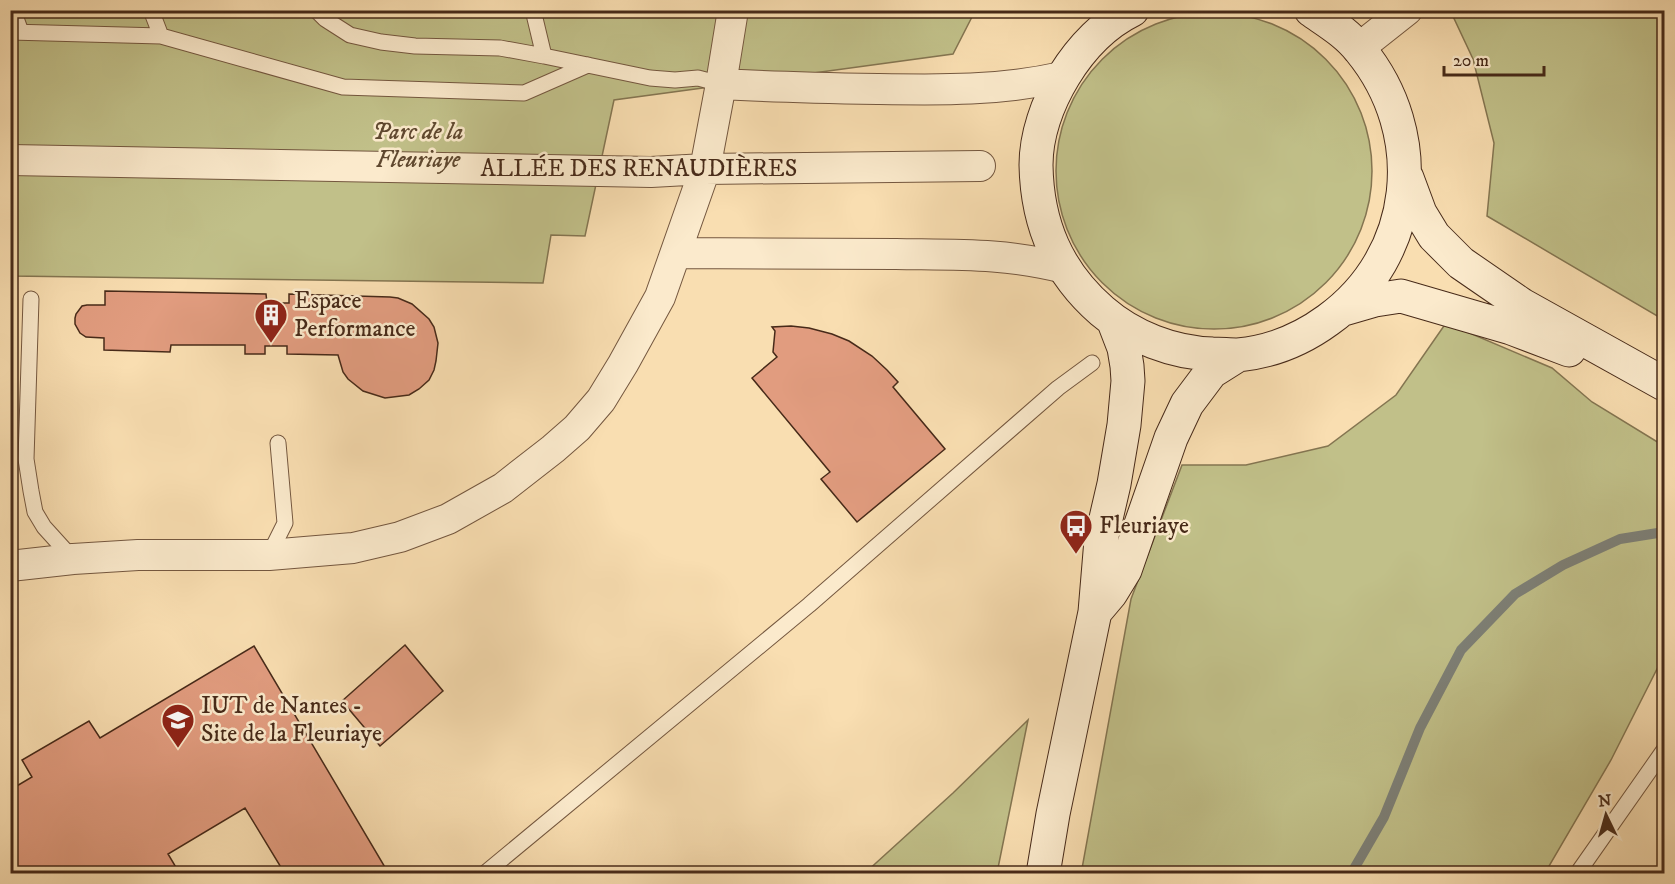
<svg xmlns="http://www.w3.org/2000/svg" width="1675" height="884" font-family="'IM FELL DW Pica',serif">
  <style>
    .green { fill: #c1c089; stroke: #847551; stroke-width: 1.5 }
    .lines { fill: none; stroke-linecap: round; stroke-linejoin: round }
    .stream { stroke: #7d8077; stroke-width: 10 }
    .building { fill: #e19c7f; stroke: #472a19; stroke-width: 1.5 }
    .lane-casing { stroke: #74573f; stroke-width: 17 }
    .street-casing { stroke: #74573f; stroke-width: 32 }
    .secondary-casing { stroke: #472a19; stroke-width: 35 }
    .lane { stroke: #fbeacc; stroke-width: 15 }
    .street { stroke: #fbeacc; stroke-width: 30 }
    .secondary { stroke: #fbeacc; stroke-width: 33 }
    .labels { text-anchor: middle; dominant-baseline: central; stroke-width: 5; stroke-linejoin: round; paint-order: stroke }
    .park-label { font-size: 24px; font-style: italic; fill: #5f482f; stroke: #fbeacc }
    .street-label { font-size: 24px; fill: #472a19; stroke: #fbeacc }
    .poi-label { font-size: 24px; fill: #472a19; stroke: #fbeacc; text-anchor: start }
  </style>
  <rect width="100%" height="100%" fill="#f9deb1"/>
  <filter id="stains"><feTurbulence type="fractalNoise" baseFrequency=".00333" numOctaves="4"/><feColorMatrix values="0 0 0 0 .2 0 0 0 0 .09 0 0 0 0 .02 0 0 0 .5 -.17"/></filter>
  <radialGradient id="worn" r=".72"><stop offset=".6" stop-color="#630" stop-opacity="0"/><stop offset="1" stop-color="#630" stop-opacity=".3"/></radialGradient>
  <path class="green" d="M11 11H975L953 54 614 100 585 236 551 235 543 283 11 276Z
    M1453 11H1664V320L1487 216 1494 143 1473 59 1451 12Z
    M1056 171a158 158 0 1 1 316 0a158 158 0 1 1-316 0Z
    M1446 323 1552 368 1592 402 1664 446V655L1611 760 1545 873 1081 874 1131 599 1182 465H1246L1328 446 1396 395Z
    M1028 720 997 873H865L953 793Z"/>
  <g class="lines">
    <path class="stream" d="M1351 874 1384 817 1420 728 1461 650 1515 594 1563 565 1620 539 1664 532"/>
  </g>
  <path class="building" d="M105 291 266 294 267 303H289V294L390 297 398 298 412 304 429 319 434 327 438 343 436 361 434 370 429 380 419 389 409 395 385 398 363 391 348 379 343 372 338 355 287 354V346H265V354H245V345H171L170 352 104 350V338L86 337 80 333 75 324V318L76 314 82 306 87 305H105Z
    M791 326 809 328 832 334 849 341 872 356 887 370 898 382 893 387 945 449 857 522 821 479 830 472 752 378 777 357 773 352 775 331 772 327Z
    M405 645 443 691 380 746 342 701Z
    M254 646 389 874H285L245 808 168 854 180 874H10V790L32 777 22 760 89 721 100 738Z"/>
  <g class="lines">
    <g class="lane-casing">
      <path id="lane" d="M13 10 21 32
        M151 10 161 36 343 87 524 93 588 65
        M316 10 325 19 350 35 381 42 415 46 500 48 544 56 650 78 675 80 698 78 721 84
        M533 10 544 56
        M10 32 161 36
        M31 299 26 459 31 491 35 512 44 527 73 559
        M269 555 285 523 278 443
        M484 874 809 605 1058 388 1092 363
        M1577 874 1664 750"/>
    </g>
    <g class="street-casing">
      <path id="street" d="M1359 48 1407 10
        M721 84C774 87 826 88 878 89 942 90 999 91 1062 77
        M10 160 651 172 705 169 980 166
        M676 253C749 253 822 253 896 254 952 255 1009 253 1064 268
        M10 566 73 559 138 555H269L353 548 400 537 448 519 503 488 553 449 577 428 601 400 623 364 660 297 705 169 721 84 733 10"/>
    </g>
    <g class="secondary-casing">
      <path id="secondary" d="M1132 10C1079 36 1036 107 1036 165 1037 224 1057 272 1102 311 1132 337 1173 353 1213 354 1221 354 1230 355 1238 355 1270 352 1302 339 1328 320 1417 256 1429 134 1360 50 1347 33 1328 22 1311 10
        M1407 178 1420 213 1434 236 1461 263 1522 305 1664 384
        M1344 309 1375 300 1401 296 1511 328 1569 350
        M1095 612 1111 593 1125 570 1171 438 1187 404 1211 372 1238 355
        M1043 874 1053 814 1095 612 1101 540 1114 484 1124 425 1128 381 1127 366 1124 348 1114 322"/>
    </g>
    <use href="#lane" class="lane"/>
    <use href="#street" class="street"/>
    <use href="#secondary" class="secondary"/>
  </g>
  <defs>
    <g id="building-pin" transform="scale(1.725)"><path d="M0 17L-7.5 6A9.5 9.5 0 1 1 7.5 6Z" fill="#8f2418" stroke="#fbeacc"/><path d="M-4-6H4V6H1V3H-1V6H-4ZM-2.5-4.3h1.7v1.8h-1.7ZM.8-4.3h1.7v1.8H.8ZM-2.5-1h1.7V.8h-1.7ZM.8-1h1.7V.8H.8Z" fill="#fff"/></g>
    <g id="bus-pin" transform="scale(1.725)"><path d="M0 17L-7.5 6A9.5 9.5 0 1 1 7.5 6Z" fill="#8f2418" stroke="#fbeacc"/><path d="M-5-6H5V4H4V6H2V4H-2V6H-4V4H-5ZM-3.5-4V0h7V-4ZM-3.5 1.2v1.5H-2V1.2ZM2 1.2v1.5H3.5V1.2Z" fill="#fff"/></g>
    <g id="university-pin" transform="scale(1.725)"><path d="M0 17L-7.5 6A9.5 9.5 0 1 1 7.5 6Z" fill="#8f2418" stroke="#fbeacc"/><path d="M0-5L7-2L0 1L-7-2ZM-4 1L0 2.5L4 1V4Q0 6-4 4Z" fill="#fff"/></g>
  </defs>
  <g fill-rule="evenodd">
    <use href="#building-pin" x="271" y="315"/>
    <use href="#bus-pin" x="1076" y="526"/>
    <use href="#university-pin" x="178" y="720"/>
  </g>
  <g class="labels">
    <g class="park-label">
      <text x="418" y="132">Parc de la<tspan x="418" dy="28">Fleuriaye</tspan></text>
    </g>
    <g class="street-label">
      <text x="639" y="169">ALLÉE DES RENAUDIÈRES</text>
    </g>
    <g class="poi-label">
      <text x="294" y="301">Espace<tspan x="294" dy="28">Performance</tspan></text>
      <text x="1099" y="526">Fleuriaye</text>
      <text x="201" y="706">IUT de Nantes -<tspan x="201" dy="28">Site de la Fleuriaye</tspan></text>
    </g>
  </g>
  <rect width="1675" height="884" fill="none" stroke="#f9deb1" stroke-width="36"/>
  <rect x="12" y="12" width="1651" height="860" fill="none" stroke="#472a19" stroke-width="3"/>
  <rect x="18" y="18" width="1639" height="848" fill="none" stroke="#472a19" stroke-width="1.5"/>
  <g transform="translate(1606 815) rotate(355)" stroke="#fbeacc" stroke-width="4.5" paint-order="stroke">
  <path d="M0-4.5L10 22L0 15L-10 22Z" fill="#472a19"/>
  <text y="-9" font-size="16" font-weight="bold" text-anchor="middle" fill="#472a19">N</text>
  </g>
  <path d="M1444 66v9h100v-9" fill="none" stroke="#472a19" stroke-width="3"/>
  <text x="1453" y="66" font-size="18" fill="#472a19" stroke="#fbeacc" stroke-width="4.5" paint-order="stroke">20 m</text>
  <rect width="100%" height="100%" filter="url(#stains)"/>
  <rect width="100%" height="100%" fill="url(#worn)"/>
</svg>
